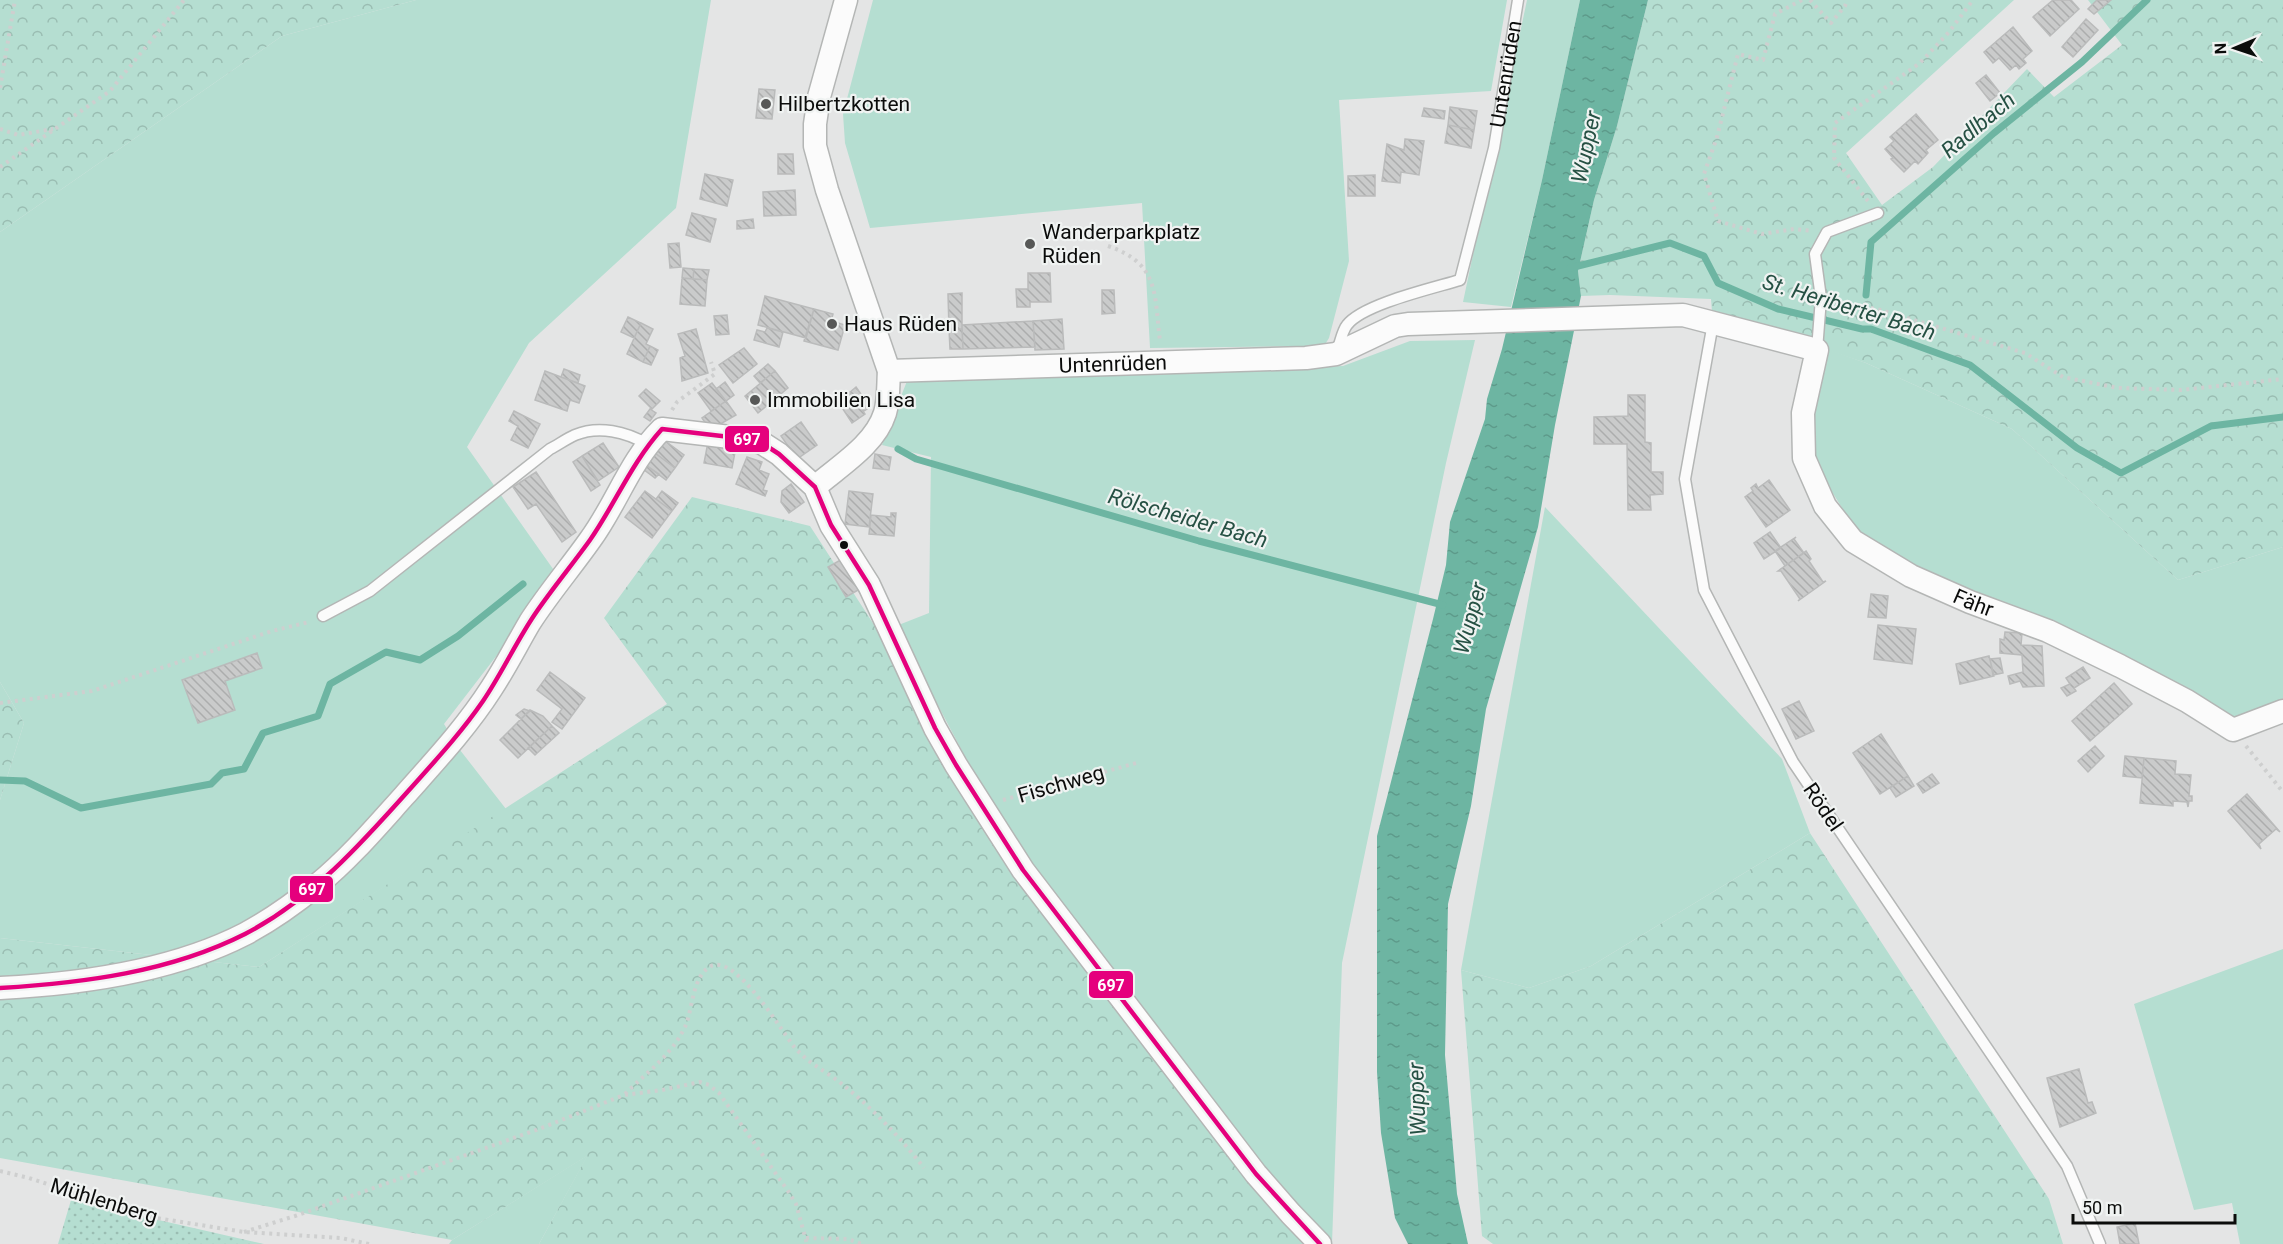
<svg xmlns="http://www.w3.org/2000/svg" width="2283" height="1244" font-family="Roboto,sans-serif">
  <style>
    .green { fill: #b5ded1 }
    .forest { fill: url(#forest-crowns) }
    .garden { fill: url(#garden-dots) }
    .water { fill: url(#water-ripples) }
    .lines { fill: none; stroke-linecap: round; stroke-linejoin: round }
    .stream { stroke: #6db5a2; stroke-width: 7 }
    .building { fill: url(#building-back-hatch); stroke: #babbbb; stroke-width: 1.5 }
    .service-casing { stroke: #b4b6b5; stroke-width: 13 }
    .minor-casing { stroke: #b4b6b5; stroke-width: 25 }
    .path { stroke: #cecfcf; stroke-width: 4; stroke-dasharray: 3 4.5; stroke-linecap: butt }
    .service { stroke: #fbfbfb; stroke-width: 10 }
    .minor { stroke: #fbfbfb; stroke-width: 22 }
    .bus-1-casing { stroke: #f0f3f2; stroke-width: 9 }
    .bus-1 { stroke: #e5007d; stroke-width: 4.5 }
    .poi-dot { fill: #575857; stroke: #f0f3f2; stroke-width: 2 }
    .bus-dot { fill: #0b0c0b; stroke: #f0f3f2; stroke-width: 2 }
    .labels { text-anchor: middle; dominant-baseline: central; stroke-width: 4.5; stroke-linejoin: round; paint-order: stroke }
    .street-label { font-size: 21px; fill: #0b0c0b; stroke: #f0f3f2 }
    .poi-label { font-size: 21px; fill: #0b0c0b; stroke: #f0f3f2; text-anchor: start }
    .water-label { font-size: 22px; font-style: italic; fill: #255043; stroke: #f0f3f2 }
    .line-badge { stroke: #f0f3f2; stroke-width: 2 }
    .badge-label { font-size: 16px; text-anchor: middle; font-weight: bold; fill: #fff }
  </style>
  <defs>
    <pattern id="forest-crowns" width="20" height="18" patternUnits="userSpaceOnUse" patternTransform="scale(1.5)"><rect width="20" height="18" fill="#b5ded1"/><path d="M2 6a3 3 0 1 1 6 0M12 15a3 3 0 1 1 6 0" fill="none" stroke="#9abdb2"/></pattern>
    <pattern id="garden-dots" width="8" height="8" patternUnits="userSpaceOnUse" patternTransform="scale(1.5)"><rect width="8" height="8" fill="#b5ded1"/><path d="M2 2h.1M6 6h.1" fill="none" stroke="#9abdb2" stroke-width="1.8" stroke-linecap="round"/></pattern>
    <pattern id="water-ripples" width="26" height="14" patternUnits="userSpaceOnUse" patternTransform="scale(1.5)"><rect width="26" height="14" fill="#6db5a2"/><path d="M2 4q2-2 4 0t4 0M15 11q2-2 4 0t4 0" fill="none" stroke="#5d9a8a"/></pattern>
    <pattern id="building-back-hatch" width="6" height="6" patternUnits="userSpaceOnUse" patternTransform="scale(1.5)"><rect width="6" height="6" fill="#cacbcb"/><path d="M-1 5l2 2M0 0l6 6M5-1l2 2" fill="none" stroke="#acadad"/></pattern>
  </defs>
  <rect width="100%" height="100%" fill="#e4e5e5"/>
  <path class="green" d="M416 0H711L676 208 529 343 467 447 558 576 444 724 460 750 506 809 259 967 0 938V800L24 723 0 682V232L282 36Z
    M873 0H1507L1491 91 1339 100 1349 261 1329 338 1324 346 1150 348 1142 203 870 228 845 143 843 114Z
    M1527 0H1580L1542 180 1511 307 1463 302Z
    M1475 340 1446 463 1342 963 1332 1244 1296 1209 1263 1169 997 817 896 626 929 613 931 457 882 445 907 381 1343 366 1410 341Z
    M1821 347 1866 363 2012 429 2178 580 2283 547V700L2232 718 1922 572 1863 541 1815 465 1811 423Z
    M1545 507 1782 759 1810 833 1591 966 1529 988 1461 970Z
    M2283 949V1244H2240L2232 1203 2194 1210 2134 1004Z
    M588 1155 539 1244H449L452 1240Z"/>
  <path class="forest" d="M0 0H416L282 36 0 232Z
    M1648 0H2014L1846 153 1882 205 1933 167 2027 69 2054 97 2122 45 2088 0H2283V547L2178 580 2012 429 1866 363 1712 312 1711 299 1610 295 1581 296 1578 271 1594 200 1617 126Z
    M692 497 810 526 880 634 989 827 1314 1244H539L587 1156 452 1240 0 1158V938L259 967 667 704 604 618Z
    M0 682 24 723 0 800Z
    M1810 833 2049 1199 2063 1244H1493L1482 1236 1461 970 1529 988 1591 966Z"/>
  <path class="garden" d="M71 1200 264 1244H58Z"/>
  <path class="water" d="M1580 0H1648L1617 126 1594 200 1578 271 1581 296 1555 425 1538 527 1486 709 1471 806 1448 904 1445 1055 1457 1194 1468 1244H1408L1395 1218 1381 1133 1377 1072V836L1433 619 1446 565 1450 522 1485 419 1487 399 1502 349 1542 180Z"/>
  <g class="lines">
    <path class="stream" d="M1570 268 1670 243 1704 256 1718 283 1778 309 1862 329H1871L1970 365 2077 448 2121 473 2211 426 2283 417
      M1866 295 1871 242 1994 133 2082 62 2147 0
      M898 449 916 459 1199 541 1443 605
      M0 780 25 781 81 808 211 784 222 773 244 769 263 733 318 716 330 684 386 652 420 660 458 636 523 584"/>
  </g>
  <path class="building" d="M2053 0H2071L2079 9 2050 36 2033 17Z
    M2097 0H2111L2094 14 2088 9Z
    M2086 19 2098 30 2073 57 2062 47Z
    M2013 27 2032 51 2023 59 2026 63 2019 69 2016 65 2010 70 1999 58 1993 63 1984 52Z
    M1986 75 2000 93 1990 101 1976 83Z
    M759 89 775 90 772 119 756 118Z
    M1450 107 1477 111 1474 130 1448 125Z
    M1424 108 1445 111 1444 119 1422 116Z
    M1916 114 1938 140 1926 150 1928 153 1918 164 1915 161 1904 172 1891 159 1893 158 1885 149 1894 141 1890 137Z
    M1448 125 1474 130 1471 148 1445 143Z
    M1405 139 1424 141 1419 175 1401 172 1400 183 1382 181 1387 144 1404 150Z
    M778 154H793L794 174H778Z
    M705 174 733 180 727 206 700 199Z
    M1375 175V196H1348V176Z
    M795 190 796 215 764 216 763 192Z
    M692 213 716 219 710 242 686 235Z
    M753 219 754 228 737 229V221Z
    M679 243 681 267 670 268 668 244Z
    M683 268 694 269 693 279 682 278Z
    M694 269 709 270 707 280 693 279Z
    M1028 273H1050L1051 302H1030V307H1017L1016 289H1028Z
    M682 278 707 280 705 306 680 304Z
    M1102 290H1114L1115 313 1102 314Z
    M962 293V329H949L948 294Z
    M765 296 814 309 806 338 758 325Z
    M814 309 833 314 831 321 845 325 838 350 804 341Z
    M727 315 729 334 716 335 714 316Z
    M628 317 641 323 634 338 621 332Z
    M1062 319 1064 349 1035 350 1033 321Z
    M1033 321 1035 347 963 349 962 325Z
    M641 323 653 329 646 344 650 346 643 362 627 354Z
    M767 328 783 332 779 347 754 340 757 330 765 332Z
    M696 329 708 373 682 381 680 358 685 356 678 334Z
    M949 329H962L963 349H950Z
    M650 346 658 350 651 365 643 362Z
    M744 348 757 364 733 383 719 365Z
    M768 364 775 371 760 383 754 376Z
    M564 369 580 375 578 383 561 377Z
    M545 371 585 386 579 403 570 400 567 411 535 400Z
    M775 371 788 388 758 413 745 396Z
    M725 382 734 395 726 401 716 389Z
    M712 383 726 401 711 411 698 393Z
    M856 387 870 407 864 411 850 392Z
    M646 389 660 401 652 409 639 396Z
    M850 392 865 414 852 423 837 400Z
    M1628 395H1645V442L1651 443V472H1663V494L1650 495 1651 510H1628L1627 444H1594V417L1628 416Z
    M726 401 736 415 710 430 702 418Z
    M650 409 656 413 650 421 644 417Z
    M514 411 540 424 528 448 511 440 518 426 509 421Z
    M801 422 817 445 797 459 781 436Z
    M664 440 684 455 675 468 655 453Z
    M708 442 736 447 732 468 704 463Z
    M603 443 619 467 598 481 582 456Z
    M655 453 675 468 666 480 646 465Z
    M875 454 891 457 889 470 873 468Z
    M582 456 600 485 591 491 573 462Z
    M747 457 762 462 759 470 769 474 763 490 767 491 765 496 736 484Z
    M646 465 659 474 655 478 643 469Z
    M536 472 576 532 562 542 536 504 528 509 513 487Z
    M1769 480 1790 510 1766 527 1745 497 1753 491 1751 488 1756 484 1758 488Z
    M791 484 804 502 789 513 781 502 782 491Z
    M645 491 672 511 652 538 625 517Z
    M662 491 678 503 672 511 656 499Z
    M849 491 873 494 869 527 845 524Z
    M891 513H896L894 536 869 534 871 515 891 517Z
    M1770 532 1781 548 1764 559 1754 543Z
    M1796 537 1794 539 1804 553 1785 566 1775 551Z
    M1806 551 1811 559 1809 561 1823 582 1826 581 1798 601 1800 599 1781 571H1778Z
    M844 558 863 591 860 593 858 590 846 597 828 567Z
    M1871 594 1888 596 1886 618 1868 617Z
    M1878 625 1916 629 1912 664 1874 659Z
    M2005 632 2022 633 2021 645 2042 646 2044 686 2023 687 2020 681 2010 684 2008 676 2023 672 2022 655 2000 653V639L2004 640Z
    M257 653 262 668 225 681 235 710 198 723 182 680Z
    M1989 656 1994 676 1960 684 1956 664Z
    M2000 658 2003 673 1993 675 1990 659Z
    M2083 667 2090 678 2074 688 2076 691 2067 696 2061 688 2070 684 2066 678Z
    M550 672 585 698 562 729 552 722 562 709 537 690Z
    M2114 683 2132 704 2090 741 2072 721Z
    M1799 701 1814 731 1796 739 1782 709Z
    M524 709 530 711 521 719 516 715Z
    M530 710 543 716 552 726 518 758 500 740Z
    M552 726 559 733 535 755 528 748Z
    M1881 734 1908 776 1880 794 1853 753Z
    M2095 746 2104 756 2088 772 2078 761Z
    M2125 756 2144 758 2142 778 2123 776Z
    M2144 758 2176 761 2175 774 2191 775 2189 796H2192V801H2189L2188 807 2187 802 2173 801V806L2140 803Z
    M1932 774 1939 783 1923 793 1917 784Z
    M1908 776 1914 786 1896 797 1890 788Z
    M2247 794 2280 832 2276 829 2259 844 2261 849 2228 811Z
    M2079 1069 2088 1103 2092 1102 2096 1113 2060 1127 2047 1078Z
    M2135 1223 2139 1244H2120L2117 1227Z"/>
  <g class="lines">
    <g class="service-casing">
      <g id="service">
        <path d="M1713 323 1685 479 1704 590 1793 762 2067 1166 2100 1244"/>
        <path d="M1817 350 1821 298 1815 254 1827 232 1878 213"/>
        <path id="s1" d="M1337 351C1340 344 1342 331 1347 325 1363 304 1434 288 1460 280L1494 148 1518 0"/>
        <path d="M323 616 370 591 550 449C558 445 566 439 575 435 599 425 626 432 647 444"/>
      </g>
    </g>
    <g class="minor-casing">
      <g id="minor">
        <path id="s2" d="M889 371 1306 358 1336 354 1395 326 1408 324 1683 315 1817 350 1803 413 1804 458 1825 506 1853 541 1911 576 1970 602 2048 631 2120 666 2187 701 2233 730 2283 711"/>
        <path d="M815 487C839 466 875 445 885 413 889 400 888 385 889 371L827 190 815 146V124L819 97 846 0"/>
        <path d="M0 988C80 984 173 971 245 934 271 920 295 903 317 885 349 859 377 826 404 796 434 762 466 728 491 689 505 668 517 644 530 622 548 594 571 567 590 540 616 505 630 460 662 429L747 439 762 443 779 454 815 487 831 525 869 585 935 728 956 765 1023 870 1256 1174 1291 1214 1320 1244"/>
      </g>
    </g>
    <path class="path" d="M1802 0 1775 14 1763 60 1738 54 1717 137 1704 174 1718 221 1762 234 1794 229 1813 231
      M1810 0 1831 23 1845 6 1847 0
      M0 88 15 0
      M0 129 18 135 53 129
      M0 167 110 91 184 0
      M1868 201 1834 158 1835 123 1920 63 1949 32 1973 0
      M1108 246C1160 264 1154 294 1160 341
      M1834 301 1877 309 2025 353 2063 377 2118 388 2181 390 2283 379
      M672 410 677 402 715 374 711 362
      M0 703 92 691 272 631 309 622
      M2246 746 2283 792
      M1003 800 1140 762
      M625 1094C647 1072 671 1056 685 1027 693 1009 692 976 711 966 735 954 780 1028 792 1044 805 1062 826 1071 842 1084 872 1108 900 1137 924 1168
      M0 1171 29 1178 144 1216 244 1232 341 1238 369 1244
      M244 1232 295 1216 539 1129 624 1095 662 1090 700 1082 709 1085 719 1093 788 1191 796 1204 807 1244
      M806 1238 848 1239 862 1244"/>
    <use href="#service" class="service"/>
    <use href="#minor" class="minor"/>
    <g class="bus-1-casing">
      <path id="bus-1" d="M0 988C83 983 170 972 245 934 311 900 361 844 410 789 435 761 461 733 483 701 502 673 516 642 535 614 552 589 572 565 590 540 615 504 632 462 662 429L747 439 762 443 779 454 815 487 831 525 869 585 935 728 956 765 1023 870 1256 1174 1320 1244"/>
    </g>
    <use href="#bus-1" class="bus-1"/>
  </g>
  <g class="poi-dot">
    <circle cx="766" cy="104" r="6"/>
    <circle cx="1030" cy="244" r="6"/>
    <circle cx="832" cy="324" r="6"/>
    <circle cx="755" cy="400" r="6"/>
  </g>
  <circle class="bus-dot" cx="844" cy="545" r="5"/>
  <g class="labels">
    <g class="street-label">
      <text stroke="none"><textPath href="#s1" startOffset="362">Untenrüden</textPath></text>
      <text stroke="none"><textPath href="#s2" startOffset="224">Untenrüden</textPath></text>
      <text stroke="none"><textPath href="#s2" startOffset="1282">Fähr</textPath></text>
      <text transform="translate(1061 784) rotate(-16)">Fischweg</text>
      <text transform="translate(1823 807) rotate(56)">Rödel</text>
      <text transform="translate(104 1201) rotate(17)">Mühlenberg</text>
    </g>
    <g class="poi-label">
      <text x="778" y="104">Hilbertzkotten</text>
      <text x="1042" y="232">Wanderparkplatz<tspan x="1042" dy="24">Rüden</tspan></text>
      <text x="844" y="324">Haus Rüden</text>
      <text x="767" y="400">Immobilien Lisa</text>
    </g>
    <g class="water-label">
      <text transform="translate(1978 125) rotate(-40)">Radlbach</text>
      <text transform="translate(1586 147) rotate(-78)">Wupper</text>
      <text transform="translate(1849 307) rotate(17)">St. Heriberter Bach</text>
      <text transform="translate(1188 518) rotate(16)">Rölscheider Bach</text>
      <text transform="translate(1470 618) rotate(-75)">Wupper</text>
      <text transform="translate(1417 1099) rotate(-92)">Wupper</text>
    </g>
  </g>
  <g class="line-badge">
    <rect x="724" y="425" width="46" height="28" rx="6" fill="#e5007d"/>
    <rect x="289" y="875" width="45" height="28" rx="6" fill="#e5007d"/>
    <rect x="1088" y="970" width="46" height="29" rx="6" fill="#e5007d"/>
  </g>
  <g class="badge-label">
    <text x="747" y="445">697</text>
    <text x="312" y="895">697</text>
    <text x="1111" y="991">697</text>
  </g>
  <g transform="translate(2235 48) rotate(268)" stroke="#f0f3f2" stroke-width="4.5" paint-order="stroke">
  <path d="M0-4.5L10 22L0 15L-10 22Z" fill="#0b0c0b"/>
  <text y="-9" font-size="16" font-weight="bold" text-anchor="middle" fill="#0b0c0b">N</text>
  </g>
  <path d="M2073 1214v9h162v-9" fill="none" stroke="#0b0c0b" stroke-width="3"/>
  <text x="2082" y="1214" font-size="18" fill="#0b0c0b" stroke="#f0f3f2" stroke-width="4.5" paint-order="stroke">50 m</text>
</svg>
